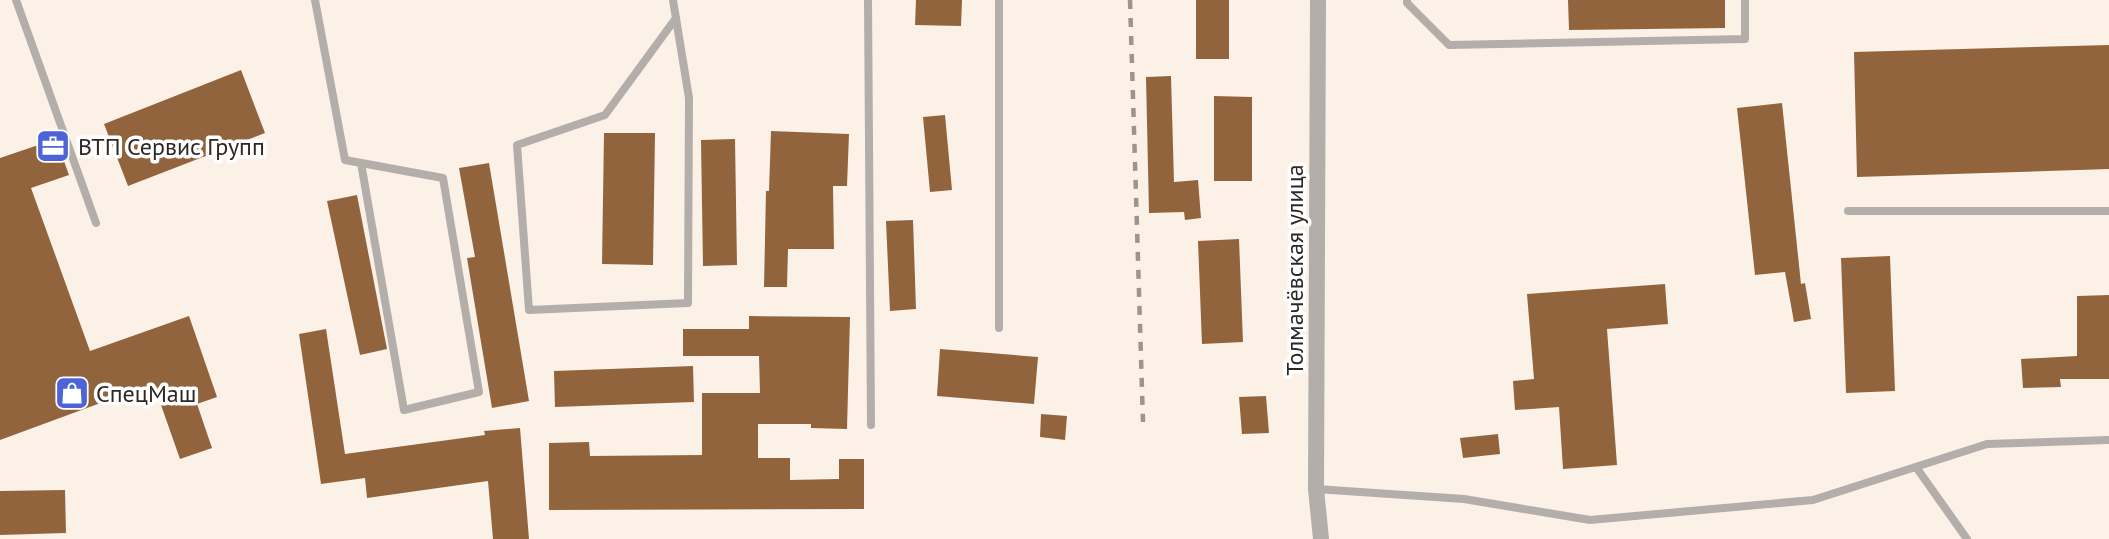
<svg xmlns="http://www.w3.org/2000/svg" width="2109" height="539" font-family="'PT Sans',sans-serif">
  <style>
    .building { fill: #92643d }
    .lines { fill: none; stroke-linecap: round; stroke-linejoin: round }
    .service { stroke: #b3aeaa; stroke-width: 8 }
    .minor { stroke: #b3aeaa; stroke-width: 16 }
    .rail { stroke: #9c948d; stroke-width: 4.5; stroke-dasharray: 9 9; stroke-linecap: butt }
    .labels { text-anchor: middle; dominant-baseline: central; stroke-width: 7; stroke-linejoin: round; paint-order: stroke }
    .poi-label { font-size: 24px; fill: #2d2825; stroke: #fff; text-anchor: start }
    .street-label { font-size: 24px; fill: #2d2825; stroke: #fff }
  </style>
  <rect width="100%" height="100%" fill="#fcf1e7"/>
  <path class="building" d="M916 0H962L961 26 915 25Z
    M1196 0H1229V59H1196Z
    M1568 0H1725V28L1569 30Z
    M2109 45V169L1857 177 1854 52Z
    M241 70 265 133 128 186 104 124Z
    M1171 76 1174 182 1198 180 1201 218 1185 220 1184 212 1149 213 1146 77Z
    M1214 96 1252 97V181H1214Z
    M1782 103 1801 284 1805 283 1811 319 1794 322 1785 272 1755 275 1737 108Z
    M945 115 952 190 930 192 923 117Z
    M771 131 849 134 847 186H833L834 249H788L787 287H764L766 191H769Z
    M604 133H655L653 265 602 264Z
    M56 139 69 175 31 188 90 351 189 316 217 397 197 404 212 448 180 459 155 388 126 399 125 394 0 440V158Z
    M735 139 737 265 703 266 701 140Z
    M489 163 529 401 492 408 467 258 475 257 459 168Z
    M357 195 387 349 360 355 327 201Z
    M913 220 916 309 890 311 886 221Z
    M1239 239 1243 342 1202 344 1198 241Z
    M1890 256 1895 391 1846 393 1841 258Z
    M1665 284 1668 324 1607 329 1617 465 1563 469 1559 407 1515 410 1513 381 1534 379 1527 294Z
    M2109 295V379H2060L2061 387 2023 388 2021 359 2077 356V296Z
    M749 316 850 317 847 429 811 428V424H758V458H790V480L839 479V459H864V509L549 510V443L589 442 590 456 702 455V393H760L759 356H683V329H749Z
    M326 329 345 454 485 435 484 431 520 428 529 539H493L488 481 367 498 365 478 321 484 299 334Z
    M940 349 1038 357 1034 404 937 396Z
    M693 366 694 402 555 407 554 371Z
    M1266 396 1269 433 1242 434 1239 397Z
    M1041 414 1067 416 1065 440 1040 437Z
    M1498 434 1500 454 1463 458 1460 438Z
    M65 490 66 533 0 535V491Z"/>
  <g class="lines">
    <path class="service" d="M16 0 96 223
      M315 0 345 160 443 178 479 392 404 410 361 163
      M673 0 689 98 688 303 529 310 517 145 605 115 676 18
      M868 0 871 425
      M1407 0V3L1449 45 1745 39V0
      M1848 211H2109
      M999 328V0
      M1916 467 1967 539
      M1316 489 1464 499 1590 520 1813 500 1987 444 2109 440"/>
    <path class="minor" d="M1318 0 1316 489 1321 539"/>
    <path class="rail" d="M1130 0 1143 422"/>
  </g>
  <defs>
    <g id="office-square" transform="scale(1.75)"><rect x="-9" y="-9" width="18" height="18" rx="4" fill="#4d63d8" stroke="#fff"/><path d="M-6-3h4V-5.5h4V-3h4V5H-6ZM-1-4.5V-3h2v-1.5ZM-6 0V1H6V0Z" fill="#fff"/></g>
    <g id="shop-square" transform="scale(1.75)"><rect x="-9" y="-9" width="18" height="18" rx="4" fill="#4d63d8" stroke="#fff"/><path d="M-5-2.5h2.3a2.7 3.5 0 0 1 5.4 0H5L5.5 6h-11ZM-1.5-2.5h3a1.5 2.3 0 0 0-3 0Z" fill="#fff"/></g>
  </defs>
  <g fill-rule="evenodd">
    <use href="#office-square" x="53" y="146"/>
    <use href="#shop-square" x="72" y="393"/>
  </g>
  <g class="labels">
    <g class="poi-label">
      <text x="78" y="146">ВТП Сервис Групп</text>
      <text x="96" y="393">СпецМаш</text>
    </g>
    <g class="street-label">
      <text transform="translate(1294 270) rotate(-90)">Толмачёвская улица</text>
    </g>
  </g>
</svg>
